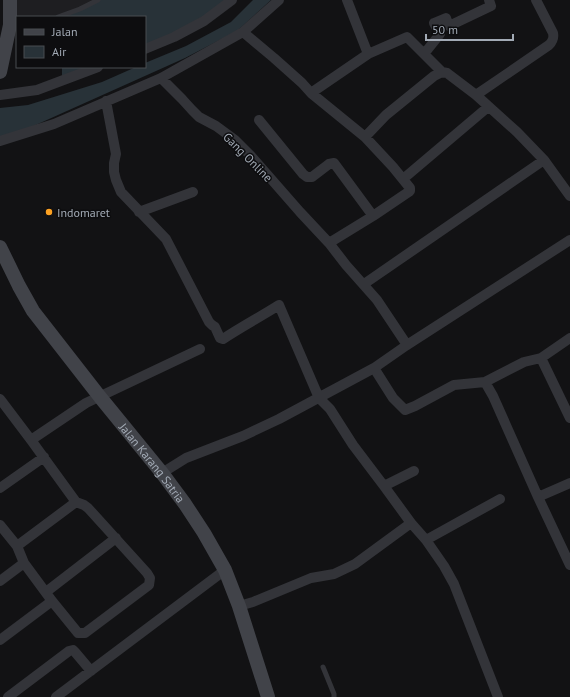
<svg xmlns="http://www.w3.org/2000/svg" width="570" height="697" font-family="'PT Sans',sans-serif">
  <style>
    .built { fill: #1e1e21 }
    .water { fill: #283238 }
    .lines { fill: none; stroke-linecap: round; stroke-linejoin: round }
    .lane { stroke: #333439; stroke-width: 5 }
    .street { stroke: #333439; stroke-width: 10 }
    .secondary { stroke: #414349; stroke-width: 14 }
    .poi-dot { fill: #fca122; stroke: #0d0d0f; stroke-width: 1.5 }
    .labels { text-anchor: middle; dominant-baseline: central; stroke-width: 3; stroke-linejoin: round; paint-order: stroke }
    .street-label { font-size: 12px; fill: #a2aab5; stroke: #0d0d0f }
    .poi-label { font-size: 12px; fill: #a2aab5; stroke: #0d0d0f; text-anchor: start }
  </style>
  <rect width="100%" height="100%" fill="#121214"/>
  <path class="built" d="M10 0H98L58 17H17V27L10 25Z"/>
  <path class="water" d="M98 0H232L145 49V17H58Z
    M253 0H271L237 31 185 58 0 141V108L28 105 102 82 136 67H145V63L186 46 231 22Z
    M62 67H98L62 81Z"/>
  <g class="lines">
    <path class="lane" d="M58 17 80 9 98 0
      M323 667 334 694V697"/>
    <path class="street" d="M347 0 368 54 407 37 424 54
      M243 32 274 58 302 83 311 93 365 137 393 167 410 188V191L373 216 329 243
      M145 49 174 37 204 21 232 0
      M442 72 424 54 440 34 434 23 446 18 449 26 491 6 489 0
      M161 78 182 99 192 110 199 117 216 126 235 140 251 156 300 212 329 243 346 265 377 300 407 345
      M311 93 368 54
      M0 95 37 90 98 67
      M476 95 549 45C553 41 554 38 553 33L536 0
      M106 101 116 154 114 163V172L116 180 121 192 166 239 209 322 212 325 215 327 220 338 223 339C241 327 260 317 279 305L319 398 330 409 353 445 384 486 411 523 426 540 444 566 454 584 498 697
      M259 120 303 174 307 177H312L329 164 334 163 373 216
      M365 137 386 115 434 76 442 72 447 73 476 95 517 132 544 160 570 196
      M0 141 54 124 161 78 243 32 279 0
      M403 179 488 107
      M139 212 193 192
      M364 284 544 160
      M541 358 570 418
      M374 368 393 398 405 410 415 406 454 385 485 382 524 362 541 358 570 338
      M485 382 493 396 538 497 570 565
      M0 399 31 440 76 502 84 505 88 508 147 573 150 578 149 585 85 633H78L52 601 24 563 17 546 0 525
      M31 440 86 403 200 349
      M162 473 186 458 243 436 279 419 374 368 407 345 570 240
      M384 486 414 471
      M0 488 44 457
      M538 497 570 483
      M426 540 500 499
      M17 546 76 502
      M0 581 24 563
      M46 592 116 538
      M239 606 253 602 311 578 334 574 355 564 411 523
      M0 640 52 601
      M8 697 69 651 73 650 75 652 91 671
      M56 697 225 570"/>
    <g class="secondary">
      <path d="M0 72 10 25V0"/>
      <path id="s1" d="M0 247 19 286 33 311 100 397 162 473 185 504 204 533 225 570 239 606 268 697"/>
    </g>
  </g>
  <circle class="poi-dot" cx="49" cy="212" r="4"/>
  <g class="labels">
    <g class="street-label">
      <text transform="translate(248 157) rotate(45)">Gang Online</text>
      <text stroke="none"><textPath href="#s1" startOffset="265">Jalan Karang Satria</textPath></text>
    </g>
    <g class="poi-label">
      <text x="57" y="212">Indomaret</text>
    </g>
  </g>
  <rect x="16" y="16" width="130" height="52" fill="#0d0d0f" stroke="#494c51"/>
  <rect x="24" y="29" width="20" height="6" fill="#414349" stroke="#494c51"/>
  <text x="52" y="36" font-size="12" fill="#a2aab5">Jalan</text>
  <rect x="24" y="46" width="20" height="12" fill="#283238" stroke="#494c51"/>
  <text x="52" y="56" font-size="12" fill="#a2aab5">Air</text>
  <path d="M426 34v6h87v-6" fill="none" stroke="#a2aab5" stroke-width="2"/>
  <text x="432" y="34" font-size="12" fill="#a2aab5" stroke="#0d0d0f" stroke-width="3" paint-order="stroke">50 m</text>
</svg>
